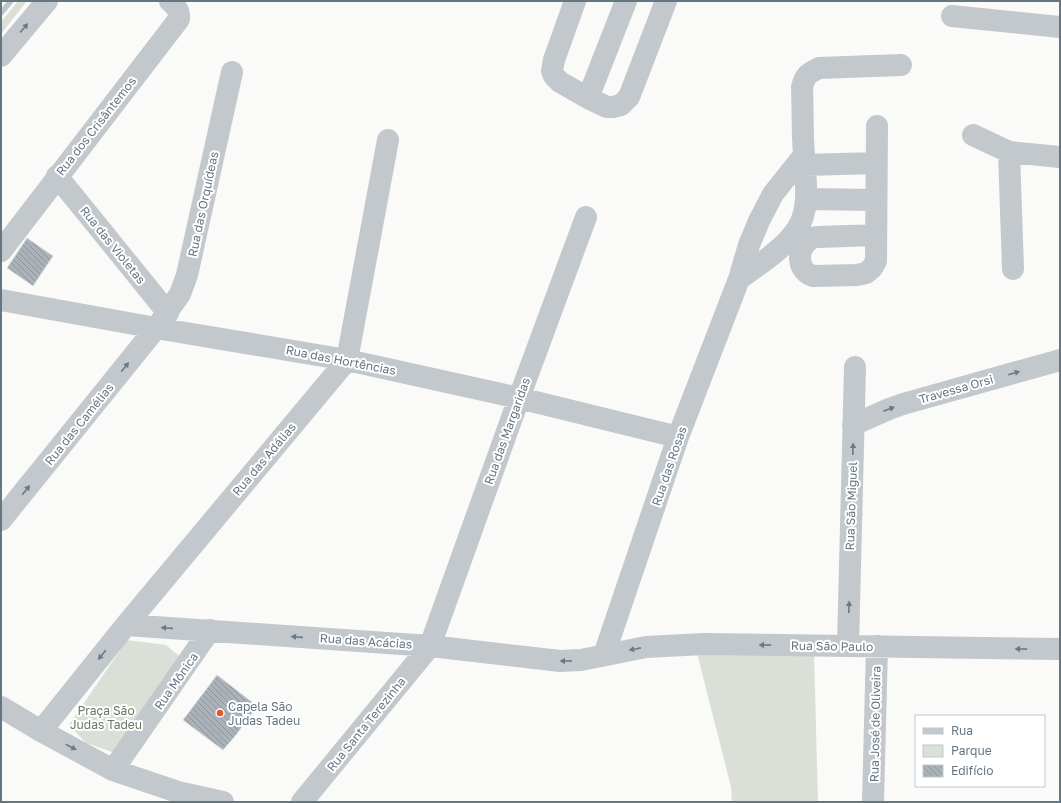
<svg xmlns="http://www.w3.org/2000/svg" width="1061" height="803" font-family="'Golos Text',sans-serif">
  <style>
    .green { fill: #dadfd7 }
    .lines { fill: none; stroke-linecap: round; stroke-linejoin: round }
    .stream { stroke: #bbc7cb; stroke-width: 5.5 }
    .building { fill: url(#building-back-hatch); stroke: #dcdcda }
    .minor { stroke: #c3c8cc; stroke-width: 22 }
    .oneway { fill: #6a7a87 }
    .poi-dot { fill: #e4572e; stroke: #fff; stroke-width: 1.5 }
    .labels { text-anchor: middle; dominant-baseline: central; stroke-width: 4; stroke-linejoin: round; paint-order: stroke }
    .street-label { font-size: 12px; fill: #657683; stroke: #fff }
    .poi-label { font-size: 12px; fill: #657683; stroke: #fff; text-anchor: start }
    .park-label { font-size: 12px; fill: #687a64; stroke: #fff }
  </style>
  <defs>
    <pattern id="building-back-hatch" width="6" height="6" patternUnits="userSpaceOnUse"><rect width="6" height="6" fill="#aab3b9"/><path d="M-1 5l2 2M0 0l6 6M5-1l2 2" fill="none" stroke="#8e969c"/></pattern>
  </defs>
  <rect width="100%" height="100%" fill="#fafaf8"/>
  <path class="green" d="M18 1H27L1 34V22Z
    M127 640 166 645 179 656 115 753 86 743 69 725Z
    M696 649 814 654 818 802H732L731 787Z"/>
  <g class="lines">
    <path class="stream" d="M1 13 11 1"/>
  </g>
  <path class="building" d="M27 238 53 256 33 286 7 268Z
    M217 675 257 706 236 735 223 750 183 720Z"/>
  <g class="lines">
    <path class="minor" d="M575 1 554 60 552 71 554 76 560 82 588 98 607 107H613L621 105 629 97 666 1
      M952 16 1060 27
      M1 56 47 1
      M588 98 626 1
      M973 135 1009 152 1060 157
      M1009 152 1013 269
      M805 165 876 163
      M57 176 168 313
      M806 199 876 200
      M876 235 818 237C815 237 811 238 809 240 796 250 797 271 813 276L857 275 866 273 872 268 876 261 877 126
      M1 251 179 19C180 11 176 6 170 1
      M739 279C759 264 783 250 797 229 811 209 805 177 804 154 802 132 803 109 802 87 805 75 809 73 819 68L901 65
      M1 300 156 328 347 360 519 398 678 437
      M853 425 889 409 903 404 1060 360
      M1 520 156 328 180 294 187 275 232 72
      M126 625 430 646 560 661 581 660 646 647 704 644 1060 649
      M848 646 855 367
      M604 655 678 437 739 279 749 245 759 221 773 194 804 155
      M1 707 41 731 113 770 178 792 223 802
      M41 731 126 625 347 360 388 140
      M113 770 210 630
      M302 802 430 646 519 398 586 217
      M873 802 877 646"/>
  </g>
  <defs><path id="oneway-solid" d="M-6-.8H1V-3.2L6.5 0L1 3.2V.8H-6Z"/></defs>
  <g class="oneway">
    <use href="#oneway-solid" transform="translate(24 28) rotate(-50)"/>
    <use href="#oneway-solid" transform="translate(125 367) rotate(-51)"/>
    <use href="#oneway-solid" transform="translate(1014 373) rotate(-16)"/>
    <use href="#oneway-solid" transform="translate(889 409) rotate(-21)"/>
    <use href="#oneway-solid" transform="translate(853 449) rotate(-88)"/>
    <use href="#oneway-solid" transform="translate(26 490) rotate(-51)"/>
    <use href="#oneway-solid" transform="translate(849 607) rotate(-88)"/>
    <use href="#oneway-solid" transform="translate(167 628) rotate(-176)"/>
    <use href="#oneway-solid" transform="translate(297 637) rotate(-176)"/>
    <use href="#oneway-solid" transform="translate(765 645) rotate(-179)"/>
    <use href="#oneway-solid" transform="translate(635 649) rotate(169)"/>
    <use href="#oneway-solid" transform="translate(1021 649) rotate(-179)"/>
    <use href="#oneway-solid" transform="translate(102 655) rotate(129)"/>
    <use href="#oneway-solid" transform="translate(566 661) rotate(179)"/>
    <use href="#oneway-solid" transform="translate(71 747) rotate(28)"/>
  </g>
  <circle class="poi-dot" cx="220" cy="713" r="4"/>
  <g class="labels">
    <g class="street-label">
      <text transform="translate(96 126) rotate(-52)">Rua dos Crisântemos</text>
      <text transform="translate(203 204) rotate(-78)">Rua das Orquídeas</text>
      <text transform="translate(113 245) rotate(51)">Rua das Violetas</text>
      <text transform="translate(341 360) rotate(11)">Rua das Hortências</text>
      <text transform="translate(956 389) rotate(-16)">Travessa Orsi</text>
      <text transform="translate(79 424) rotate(-51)">Rua das Camélias</text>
      <text transform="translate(507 431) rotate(-70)">Rua das Margaridas</text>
      <text transform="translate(264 459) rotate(-50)">Rua das Adálias</text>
      <text transform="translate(669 466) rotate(-71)">Rua das Rosas</text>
      <text transform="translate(851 506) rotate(-88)">Rua São Miguel</text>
      <text transform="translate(366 641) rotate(4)">Rua das Acácias</text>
      <text transform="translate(832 646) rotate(1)">Rua São Paulo</text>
      <text transform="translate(176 681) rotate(-55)">Rua Mônica</text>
      <text transform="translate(366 724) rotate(-51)">Rua Santa Terezinha</text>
      <text transform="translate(875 724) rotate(-89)">Rua José de Oliveira</text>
    </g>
    <g class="poi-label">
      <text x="228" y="706">Capela São<tspan x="228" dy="14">Judas Tadeu</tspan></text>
    </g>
    <g class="park-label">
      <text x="106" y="710">Praça São<tspan x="106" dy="14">Judas Tadeu</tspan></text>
    </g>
  </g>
  <rect width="1061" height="803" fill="none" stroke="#657683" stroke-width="4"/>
  <rect x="915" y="715" width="130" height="72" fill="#ffffff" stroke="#c1c8cd"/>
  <rect x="923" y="728" width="20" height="6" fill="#c3c8cc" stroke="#c1c8cd"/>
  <text x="951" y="735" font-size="12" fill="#657683">Rua</text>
  <rect x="923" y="745" width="20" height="12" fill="#dadfd7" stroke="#c1c8cd"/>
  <text x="951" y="755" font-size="12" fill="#657683">Parque</text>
  <rect x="923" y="765" width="20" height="12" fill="url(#building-back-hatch)" stroke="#c1c8cd"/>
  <text x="951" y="775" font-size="12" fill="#657683">Edifício</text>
</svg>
